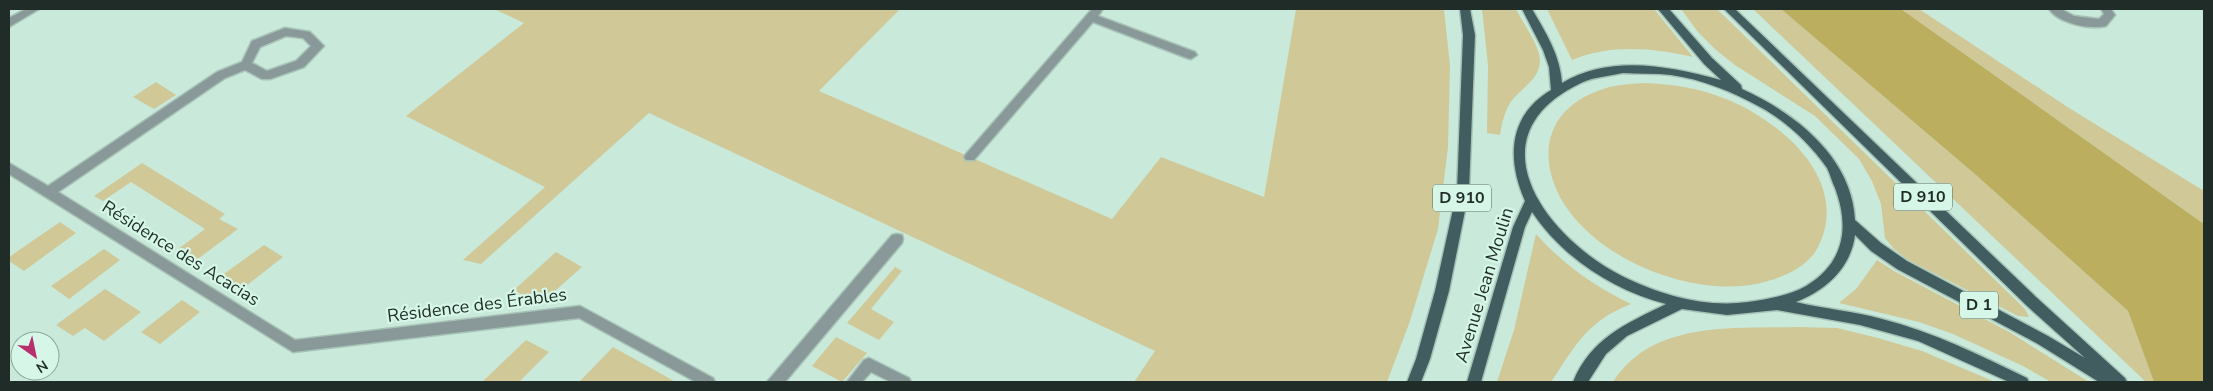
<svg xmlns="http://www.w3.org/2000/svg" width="2213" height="391" font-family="'Nunito Sans',sans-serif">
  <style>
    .green { fill: #d0c897 }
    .forest { fill: #bbae5e }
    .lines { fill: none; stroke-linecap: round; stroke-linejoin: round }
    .street-casing { stroke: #a7c3b7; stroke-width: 3 }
    .primary-casing { stroke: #a7c3b7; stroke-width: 3 }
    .street { fill: #899899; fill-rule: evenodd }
    .primary { fill: #415d5f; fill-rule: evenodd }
    .labels { text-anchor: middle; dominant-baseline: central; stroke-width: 4.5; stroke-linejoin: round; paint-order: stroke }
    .shield { fill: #d6f7e8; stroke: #566961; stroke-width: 1 }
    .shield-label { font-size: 16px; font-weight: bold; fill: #1f2c27 }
    .street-label { font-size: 18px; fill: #1f2c27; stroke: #d6f7e8 }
  </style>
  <rect width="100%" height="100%" fill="#c9e9db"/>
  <path class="green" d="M494 9H900L819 91 1112 219 1161 157 1264 197 1296 9H1444L1450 66 1448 147 1438 229 1410 321 1387 382H1134L1155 351 649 113 481 264 463 260 545 187 406 116 524 23Z
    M1482 9H1516C1523 23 1535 39 1539 54 1544 76 1526 84 1513 99 1505 109 1502 122 1500 135L1487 133 1488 65Z
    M1547 9H1654L1693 57C1651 48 1612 44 1572 60Z
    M1681 9H1717L2025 309 2029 317 2018 316 1908 260 1894 249 1885 238 1881 204 1872 181 1859 159 1815 116 1735 65 1716 50 1698 32Z
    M1753 9H1781L1976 175 2128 311 2154 382H2146Z
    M1901 9H1919L2069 108 2204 191V224Z
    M156 82 176 95 154 109 133 97Z
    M1644 83C1672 84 1699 88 1726 99 1781 121 1850 180 1819 245 1810 265 1788 275 1768 281 1704 301 1608 265 1569 211 1537 167 1540 114 1595 92 1611 85 1627 84 1644 83Z
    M142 163 225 214 219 219 238 229 195 261 177 250 205 229 131 182 103 201 94 196Z
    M60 222 76 233 24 271 9 261V257Z
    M1536 234C1564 265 1594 286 1631 304 1587 321 1576 345 1551 382H1497L1514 330Z
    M264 245 283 257 242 289 221 276Z
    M104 249 120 260 69 299 51 286Z
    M556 252 582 267 539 305 514 290Z
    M1877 260 1894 271 2011 333 2089 382H2051L2023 366 1953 334 1919 322 1839 303 1856 289Z
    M895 267 902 271 871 309 894 322 879 340 847 323Z
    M105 289 141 312 104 341 85 328 73 336 56 325Z
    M182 300 200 312 160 344 141 332Z
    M1797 327 1837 328 1878 338 1922 351 1995 382H1613C1653 320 1733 329 1797 327Z
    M836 337 867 353 842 382 812 366Z
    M526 340 549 352 519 382H482Z
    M613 347 667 377 675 382H579Z"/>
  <path class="forest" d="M1781 9H1901L2204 224V382H2154L2128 311 1976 175Z"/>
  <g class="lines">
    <g class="street-casing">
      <path id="street" d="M26 9H39L9 27V18Z
        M1092 9H1103L1098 16 1195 52 1197 55 1191 59 1187 58 1093 22 974 160H966L964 157 966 154Z
        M2049 9H2061L2074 16 2099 19 2104 14 2101 9H2111L2115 15 2106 26C2090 30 2058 23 2049 9Z
        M285 28 310 32 324 46 304 67 270 79H262L245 70 225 78 58 192 295 340 580 306 713 378 715 382H696L579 318 293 352 9 174V163L48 186 217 72 242 62 252 41ZM286 36 303 38 311 46 296 61 267 71 252 63 260 47Z
        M897 234 902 235 903 239 902 243 785 382H767L892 235Z
        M869 358 909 378 911 382H891L871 372 862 382H847L864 360Z"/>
    </g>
    <g class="primary-casing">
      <path id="primary" d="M1460 9H1470L1475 35 1469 191 1449 291 1430 359 1421 382H1407L1416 359 1435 291 1457 191 1463 35Z
        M1522 9H1532C1546 33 1560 55 1562 83 1610 54 1670 66 1721 80L1704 64 1658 9H1669L1712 58 1741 85 1742 89C1795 113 1852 157 1855 220L1881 243 1907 261 2048 336 2085 358 2026 305 1724 9H1735L2036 297 2125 378 2127 382H2099L2038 344 1897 269 1871 251 1855 235C1851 268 1825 291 1796 302 1824 309 1854 311 1882 319 1933 332 1980 355 2027 378L2029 382H2009L1918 341 1860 325 1777 310 1727 315 1682 309 1627 336 1606 354 1588 382H1573C1591 338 1626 324 1666 304 1613 290 1563 258 1532 212L1525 227 1481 382H1467L1513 227 1525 201C1506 158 1509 115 1551 90L1549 67 1543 50ZM1623 73C1639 74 1655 73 1671 75 1701 79 1733 92 1760 107 1786 121 1810 144 1827 168 1830 174 1832 182 1835 188 1850 228 1844 263 1806 286 1788 296 1768 299 1748 302 1705 308 1661 295 1622 276 1545 237 1470 136 1581 83 1593 77 1610 76 1623 73Z"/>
    </g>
    <use href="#street" class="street"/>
    <use href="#primary" class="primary"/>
  </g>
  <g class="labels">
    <g class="shield">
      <rect x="1894" y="183.5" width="58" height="27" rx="4"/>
      <rect x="1433" y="184.5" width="58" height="27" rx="4"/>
      <rect x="1960" y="291.5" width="38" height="27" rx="4"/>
    </g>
    <g class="shield-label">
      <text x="1923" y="197">D 910</text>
      <text x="1462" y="198">D 910</text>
      <text x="1979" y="305">D 1</text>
    </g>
    <g class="street-label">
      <text transform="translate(181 253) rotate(32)">Résidence des Acacias</text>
      <text transform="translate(1484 285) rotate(-73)">Avenue Jean Moulin</text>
      <text transform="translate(477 305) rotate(-7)">Résidence des Érables</text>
    </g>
  </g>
  <rect width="2213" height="391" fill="none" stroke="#1f2c27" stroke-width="20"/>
  <g transform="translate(35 356) rotate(147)"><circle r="24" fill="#d6f7e8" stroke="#8da69b"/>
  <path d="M0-4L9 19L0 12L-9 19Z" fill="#b82f6d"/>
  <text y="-8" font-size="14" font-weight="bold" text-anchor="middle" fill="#1f2c27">N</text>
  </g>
</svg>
